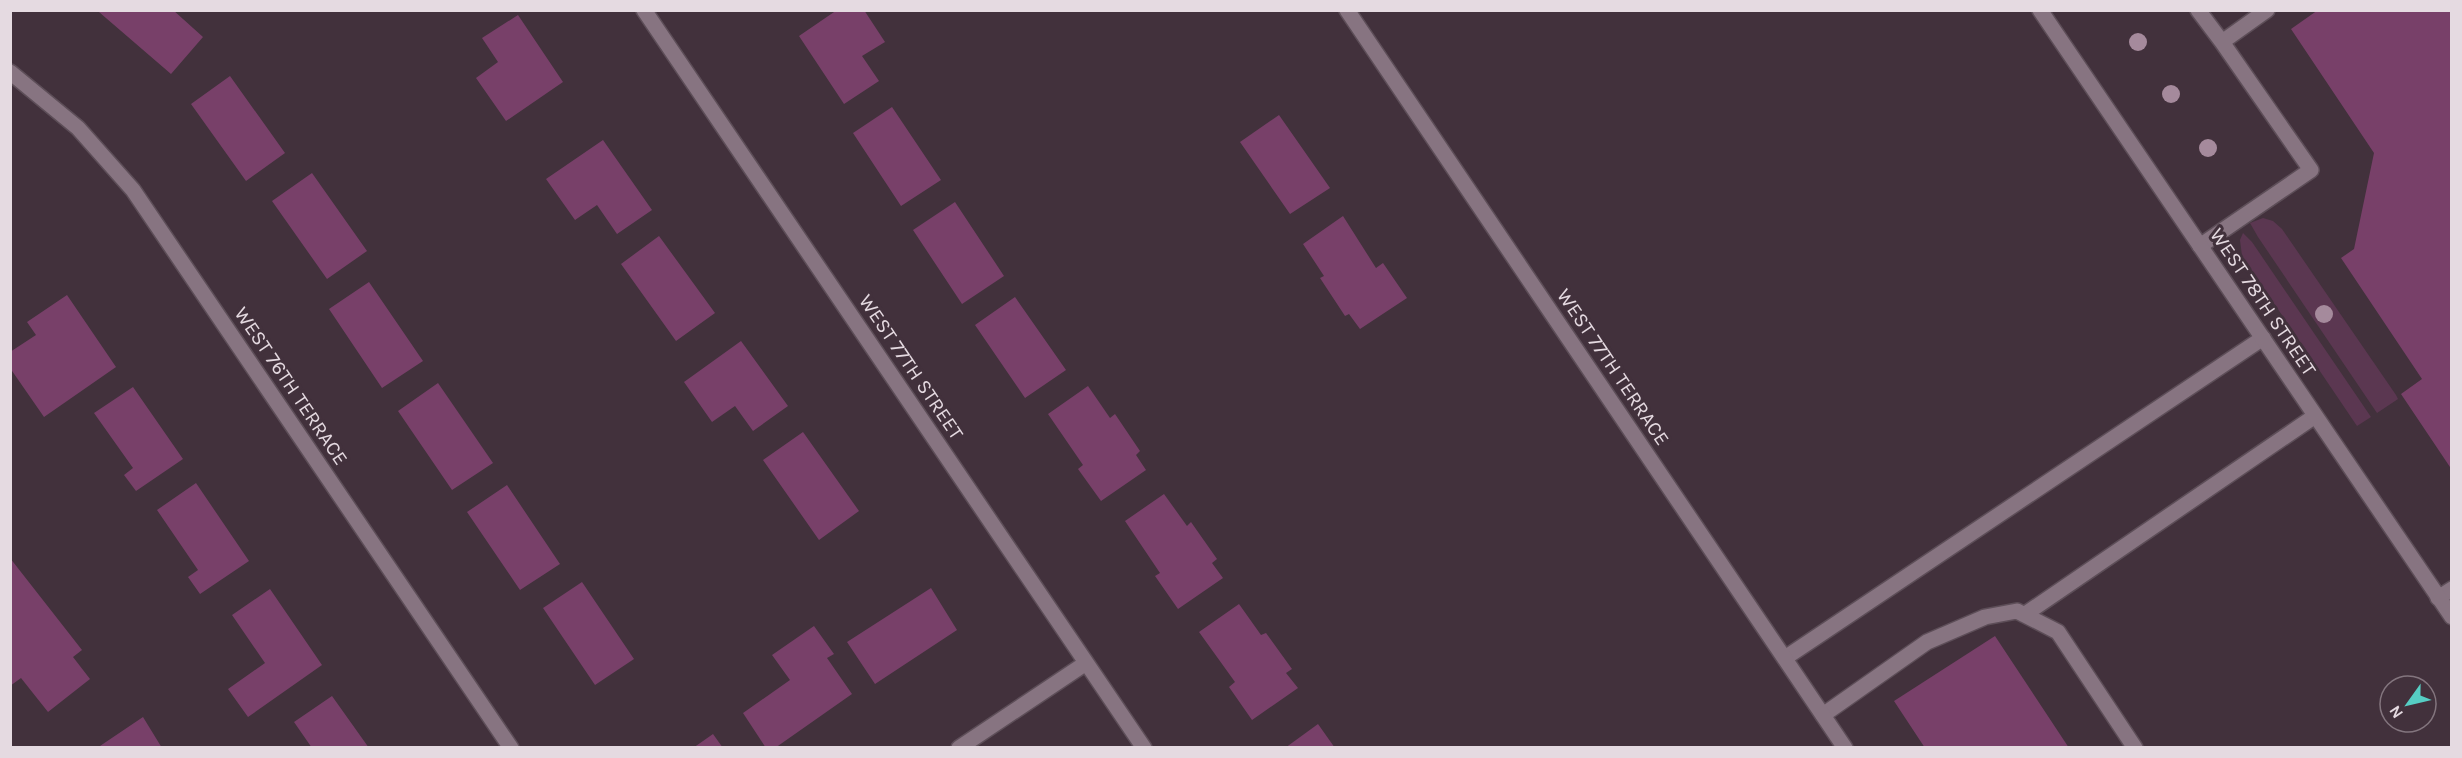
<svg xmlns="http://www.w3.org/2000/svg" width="2462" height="758" font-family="Karla,sans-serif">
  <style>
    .green { fill: #5b3751 }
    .building { fill: #784069 }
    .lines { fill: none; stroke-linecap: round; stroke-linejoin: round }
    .service-casing { stroke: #5d4e58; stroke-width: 18 }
    .minor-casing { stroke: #5d4e58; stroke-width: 18 }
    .service { stroke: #877481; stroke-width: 15 }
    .minor { stroke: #877481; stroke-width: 15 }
    .tree { fill: #a58a9c }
    .labels { text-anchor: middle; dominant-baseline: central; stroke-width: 6; stroke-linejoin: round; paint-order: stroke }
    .street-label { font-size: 20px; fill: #e5dae1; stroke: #42313c }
  </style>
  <rect width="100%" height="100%" fill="#42313c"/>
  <path class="green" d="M2263 218 2273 221 2282 229 2396 395 2398 399 2377 413 2258 237 2250 223Z
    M2243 233 2252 242 2371 417 2357 426 2242 256 2240 240Z"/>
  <path class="building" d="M101 10H173L203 37 171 74 99 12Z
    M837 10H864L885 42 862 56 879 81 844 104 799 36Z
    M2318 10H2452V470L2401 394 2422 379 2341 258 2354 249 2374 153 2291 29Z
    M518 15 563 82 506 121 476 78 498 62 482 38Z
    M230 76 285 153 246 181 191 104Z
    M892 107 941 180 901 206 853 133Z
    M1279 115 1330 188 1290 214 1240 142Z
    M603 140 652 210 617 234 597 205 575 220 546 179Z
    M312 173 367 251 327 279 272 201Z
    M955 202 1004 276 962 304 913 230Z
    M1343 216 1376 268 1383 263 1407 298 1360 329 1349 314 1345 316 1320 278 1324 276 1303 244Z
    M659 236 715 313 676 341 621 264Z
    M369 282 423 361 382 388 329 309Z
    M67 295 116 367 44 417 10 368V352L36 335 27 322Z
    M1015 297 1066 370 1025 398 975 325Z
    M741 341 788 406 753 431 735 406 712 422 684 382Z
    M438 383 493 463 452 490 398 411Z
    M1088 386 1110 418 1115 414 1140 451 1136 455 1146 470 1101 501 1078 469 1083 465 1048 414Z
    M133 387 183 459 136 491 124 475 133 468 94 413Z
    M803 432 859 511 819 540 763 460Z
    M196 483 249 561 200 594 188 577 198 570 157 510Z
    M507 485 560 564 520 590 467 512Z
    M1164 494 1187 526 1191 522 1217 559 1212 563 1223 578 1178 609 1155 576 1160 573 1125 521Z
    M10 558 82 650 73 657 90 679 48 712 21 678 10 686Z
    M582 582 634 659 595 685 543 608Z
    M931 588 957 630 875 684 847 642Z
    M270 589 322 665 248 717 228 689 265 663 232 615Z
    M1239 604 1261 635 1266 633 1292 669 1286 673 1298 688 1252 720 1229 687 1235 682 1199 632Z
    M814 626 834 654 827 658 852 694 775 748H766L743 713 790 680 772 655Z
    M1995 636 2069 748H1925L1894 701Z
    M332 696 369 748H312L294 722Z
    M143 717 162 748H97Z
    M1318 724 1335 748H1285Z
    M713 734 723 748H693Z"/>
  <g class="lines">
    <g class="service-casing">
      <path id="service" d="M2198 10 2222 42
        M2200 246 2311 170 2222 42 2267 10
        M2438 598 2452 589
        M2024 615 2315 416
        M1785 658 2263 338
        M1823 715 1927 642 1985 617 2017 611 2058 632 2135 748"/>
    </g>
    <g class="minor-casing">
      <path id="minor" d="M644 10 1144 748
        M1347 10 1845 748
        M2040 10 2452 617
        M10 72 78 128 133 190 511 748
        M959 748 1086 663"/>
    </g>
    <use href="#service" class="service"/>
    <use href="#minor" class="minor"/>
  </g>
  <g class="tree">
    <circle cx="2138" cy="42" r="9"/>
    <circle cx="2171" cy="94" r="9"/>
    <circle cx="2208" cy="148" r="9"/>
    <circle cx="2324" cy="314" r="9"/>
  </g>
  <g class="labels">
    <g class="street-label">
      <text transform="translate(2263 302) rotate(56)">WEST 78TH STREET</text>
      <text transform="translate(911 367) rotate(56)">WEST 77TH STREET</text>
      <text transform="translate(1613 367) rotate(56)">WEST 77TH TERRACE</text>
      <text transform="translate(291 386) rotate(56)">WEST 76TH TERRACE</text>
    </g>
  </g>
  <rect width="2462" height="758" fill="none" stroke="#e5dae1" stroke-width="24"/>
  <g transform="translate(2408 704) rotate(236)"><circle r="28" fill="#42313c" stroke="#83757e" stroke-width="1.5"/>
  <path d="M0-4.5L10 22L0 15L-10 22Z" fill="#56cec4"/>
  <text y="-9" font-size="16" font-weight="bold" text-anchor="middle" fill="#e5dae1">N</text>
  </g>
</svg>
